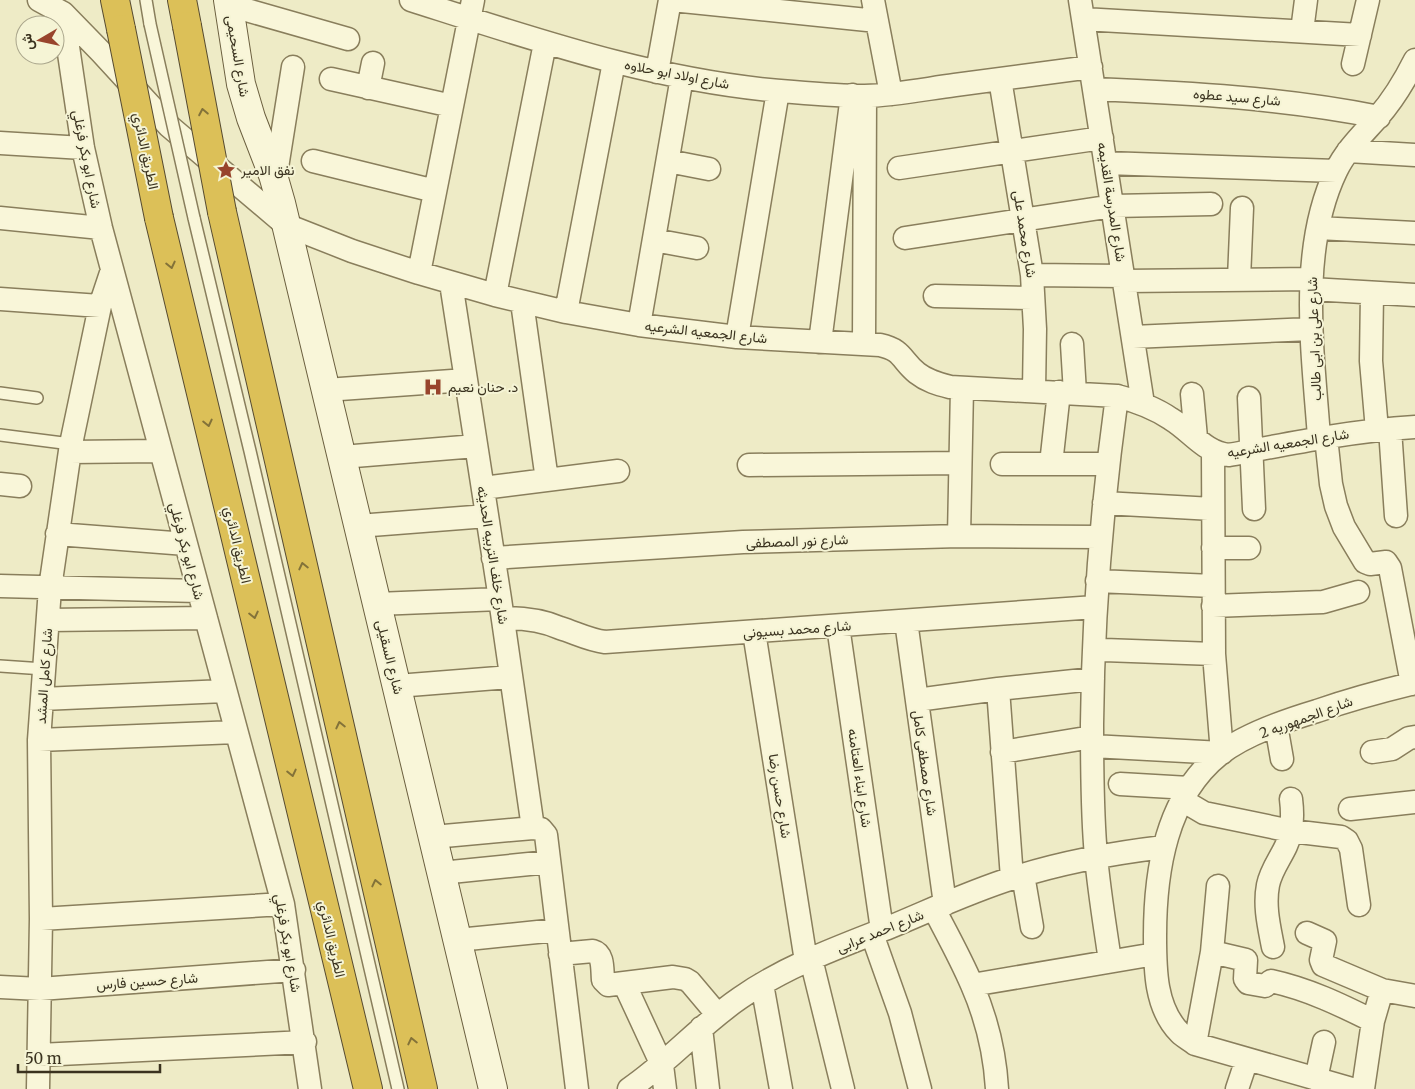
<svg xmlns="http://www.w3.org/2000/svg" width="1415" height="1089" font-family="Merriweather,Vazirmatn,serif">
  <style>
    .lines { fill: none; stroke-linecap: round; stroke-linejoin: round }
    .lane-casing { stroke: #897e5c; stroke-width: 14 }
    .street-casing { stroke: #897e5c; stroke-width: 25 }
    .secondary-casing { stroke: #6b5f3f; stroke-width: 30 }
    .highway-casing { stroke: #574b30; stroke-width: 30 }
    .lane { stroke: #f9f6d9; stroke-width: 11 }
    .street { stroke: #f9f6d9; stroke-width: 22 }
    .secondary { stroke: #f9f6d9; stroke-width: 28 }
    .highway { stroke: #dcc058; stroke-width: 28 }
    .lane-bridge-casing { stroke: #897e5c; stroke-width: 14; stroke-linecap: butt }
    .highway-bridge-casing { stroke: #574b30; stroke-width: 30; stroke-linecap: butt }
    .lane-bridge { stroke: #f9f6d9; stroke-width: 11 }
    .highway-bridge { stroke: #dcc058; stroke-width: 28 }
    .oneway { stroke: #837239 }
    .labels { text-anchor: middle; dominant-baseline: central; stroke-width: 4; stroke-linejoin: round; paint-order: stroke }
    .street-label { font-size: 14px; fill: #3a321f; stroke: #f5f4d5 }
    .poi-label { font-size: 14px; fill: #3a321f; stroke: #f5f4d5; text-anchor: start }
  </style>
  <rect width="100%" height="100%" fill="#eeebc6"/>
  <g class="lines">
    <g class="lane-casing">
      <path id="lane" d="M146 0 150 24
        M194 218 250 451 398 1089
        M0 393 37 398
        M0 435 71 444
        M0 666 44 669"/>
    </g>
    <g class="street-casing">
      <path id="street" d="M39 0 63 13 101 52 169 126 286 225 352 251 419 273 495 295 566 312 639 325 737 337 880 345C903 350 901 360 917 373 927 381 938 384 950 387L1117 396C1136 401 1155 408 1171 419 1191 431 1205 453 1229 455 1292 443 1351 431 1415 427
        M411 0C536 40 661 83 793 92 817 94 841 96 865 96 895 95 925 89 955 85 1000 79 1046 73 1091 67
        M672 0 877 21
        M873 0 891 94
        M1080 0 1143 404
        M229 5 348 39
        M63 13 83 148 101 228 283 904 310 1089
        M1083 19 1360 35
        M1302 31 1306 0
        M1353 64 1368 0
        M657 72 670 0
        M331 79 452 106
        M1000 79 1032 275 1035 329 1034 390
        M368 88 373 63
        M1094 89C1190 93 1284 98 1379 117
        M0 143 83 148
        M1348 151 1415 155
        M313 161 435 191
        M668 161 709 169
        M1106 163 1336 171
        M899 168 1102 138
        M275 180 293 67
        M0 218 101 228
        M1318 228 1415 233
        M905 238 1113 206 1211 204
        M654 240 697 248
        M419 273 473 0
        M1032 275 1123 276
        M1239 279 1242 208
        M1124 281 1311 279
        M451 283 500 599 533 828
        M1311 289 1415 295
        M1372 293 1371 361 1377 430
        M495 295 545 43
        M935 296 1033 298
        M0 299 100 306
        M522 302 547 480
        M566 312 614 62
        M639 325 682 77
        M737 337 778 91
        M1133 337 1311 329
        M820 342 852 95
        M864 343 865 96
        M1072 344 1075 393
        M326 390 466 380
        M1192 394 1196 438
        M1249 398 1254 509
        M1390 429 1396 516
        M1319 437C1313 353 1298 250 1336 171 1346 150 1363 134 1378 117 1393 100 1405 80 1415 60
        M1326 437 1331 484 1336 506 1344 527 1365 562 1370 564 1386 562 1390 568 1412 684
        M70 452 160 451
        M342 457 476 446
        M1002 464H1108
        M1051 464 1059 392
        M749 465 960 463
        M0 484 20 486
        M483 488 618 471
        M1104 503 1213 509
        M358 526 487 516
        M57 534 186 544
        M959 536 962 388
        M1213 548H1249
        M493 558 743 542 959 536 1100 537
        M1097 581 1213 586
        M0 586 198 591
        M377 604 500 599
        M1213 606 1323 602 1358 592
        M503 618C522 618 542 620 560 628 576 633 589 640 605 642L1095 607
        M48 620 206 618
        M906 621 945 904
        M838 626 882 930
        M754 632 806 961
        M1104 650 1214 654
        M397 686 511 677
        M998 689 1012 878
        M42 699 225 691
        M917 700 998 689 1093 679
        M1276 725 1282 759
        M39 740 236 732
        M1092 746 1222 753 1214 654 1213 452
        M1002 752 1092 737
        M1372 752 1392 749 1409 738 1415 737
        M1120 784 1189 788
        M1182 800 1204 813 1291 831 1341 837 1347 841 1351 849 1359 905
        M1350 809 1415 802
        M433 837 533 828 541 829 546 835 577 1089
        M441 873 549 862
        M1023 875 1032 927
        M934 909C947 934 961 959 972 985 986 1017 995 1054 997 1089
        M41 919 283 904
        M1307 933 1325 941 1321 960 1323 965 1382 990 1415 996
        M872 934 900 1013 920 1089
        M458 940 557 930
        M1273 947C1269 926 1264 906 1268 885 1271 870 1280 859 1286 846 1293 831 1293 815 1291 799
        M1212 952 1246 960 1245 979 1248 983 1265 986 1271 981C1308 989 1341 1005 1373 1021
        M560 954 593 951C604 954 602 970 603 980L608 985 673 977 685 979 690 982 717 1014
        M811 959 843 1089
        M1110 961C1105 926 1099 891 1096 856 1092 813 1092 768 1092 724 1093 614 1102 505 1117 396
        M624 983 662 1065 665 1089
        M762 984 781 1089
        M972 985 1155 954
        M0 987 40 989 294 970
        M701 1028 708 1089
        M1195 1044 1212 952 1218 886
        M39 1055 305 1042
        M1316 1079 1324 1042
        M38 1089 41 919 39 740 50 588 71 444 100 306 112 270
        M629 1089C669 1062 700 1025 740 998 786 966 839 947 890 927 931 910 971 891 1013 878 1063 862 1113 853 1164 847
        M1237 1089 1247 1059
        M1352 1089 1195 1044C1190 1040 1184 1037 1180 1033 1155 1008 1155 969 1155 936 1155 871 1166 797 1220 754 1245 734 1287 720 1317 711 1349 700 1382 691 1415 683
        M1363 1089 1373 1021 1382 990"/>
    </g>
    <g class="secondary-casing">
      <path id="secondary" d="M228 0 241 84 251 118 273 175 281 203 493 1089"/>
    </g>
    <g class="highway-casing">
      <path id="highway" d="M115 0 121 29
        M182 0 187 26
        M222 212 423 1089
        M159 218 368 1089"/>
    </g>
    <use href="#lane" class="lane"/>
    <use href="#street" class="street"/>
    <use href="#secondary" class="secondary"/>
    <use href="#highway" class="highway"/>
    <g class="lane-bridge-casing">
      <path id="lane-bridge" d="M150 24 194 218"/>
    </g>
    <g class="highway-bridge-casing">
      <path id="highway-bridge" d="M187 26 222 212
        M121 29 159 218"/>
    </g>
    <use href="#lane-bridge" class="lane-bridge"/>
    <use href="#highway-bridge" class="highway-bridge"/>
  </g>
  <defs><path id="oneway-chevron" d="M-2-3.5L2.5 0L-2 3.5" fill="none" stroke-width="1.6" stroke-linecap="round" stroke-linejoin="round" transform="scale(1.25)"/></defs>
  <g class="oneway">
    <use href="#oneway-chevron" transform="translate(203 112) rotate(-101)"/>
    <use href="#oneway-chevron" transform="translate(171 265) rotate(77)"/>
    <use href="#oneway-chevron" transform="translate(208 423) rotate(77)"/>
    <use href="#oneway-chevron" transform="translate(303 566) rotate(-103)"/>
    <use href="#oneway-chevron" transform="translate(254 615) rotate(77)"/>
    <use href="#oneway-chevron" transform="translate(340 725) rotate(-103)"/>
    <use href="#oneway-chevron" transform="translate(292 773) rotate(77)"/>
    <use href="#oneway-chevron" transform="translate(376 883) rotate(-103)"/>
    <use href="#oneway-chevron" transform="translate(412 1041) rotate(-103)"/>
  </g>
  <defs>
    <g id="sight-bare" transform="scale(1.5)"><path d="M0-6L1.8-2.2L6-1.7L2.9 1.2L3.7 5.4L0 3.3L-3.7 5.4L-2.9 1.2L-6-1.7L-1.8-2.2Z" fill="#98442c" stroke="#f5f4d5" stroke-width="2.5" paint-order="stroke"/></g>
    <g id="hospital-bare" transform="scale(1.5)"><path d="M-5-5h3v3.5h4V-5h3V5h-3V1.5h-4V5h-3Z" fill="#98442c" stroke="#f5f4d5" stroke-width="2.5" paint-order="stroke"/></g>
  </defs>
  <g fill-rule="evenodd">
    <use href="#sight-bare" x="226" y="170"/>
    <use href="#hospital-bare" x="433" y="387"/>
  </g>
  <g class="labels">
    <g class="street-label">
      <text transform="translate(238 56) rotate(80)">شارع السحيمى</text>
      <text transform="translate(677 74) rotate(11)">شارع اولاد ابو حلاوه</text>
      <text transform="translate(1237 97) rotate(5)">شارع سيد عطوه</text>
      <text transform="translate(146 151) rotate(78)">الطريق الدائري</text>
      <text transform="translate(87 159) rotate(79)">شارع ابو بكر فرغلي</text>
      <text transform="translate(1112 202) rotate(81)">شارع المدرسة القديمه</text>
      <text transform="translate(1025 234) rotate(81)">شارع محمد على</text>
      <text transform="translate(706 332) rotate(6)">شارع الجمعيه الشرعيه</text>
      <text transform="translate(1314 339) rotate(-92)">شارع على بن ابى طالب</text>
      <text transform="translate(1288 443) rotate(-9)">شارع الجمعيه الشرعيه</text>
      <text transform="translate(797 541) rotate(-2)">شارع نور المصطفى</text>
      <text transform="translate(238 545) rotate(77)">الطريق الدائري</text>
      <text transform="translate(187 551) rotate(75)">شارع ابو بكر فرغلي</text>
      <text transform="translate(493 555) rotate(81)">شارع خلف التربيه الحديثه</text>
      <text transform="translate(797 629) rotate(-4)">شارع محمد بسيونى</text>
      <text transform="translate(390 657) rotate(76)">شارع السقيلى</text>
      <text transform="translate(44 676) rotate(-86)">شارع كامل المشد</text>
      <text transform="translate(1306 717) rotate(-20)">شارع الجمهوريه 2</text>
      <text transform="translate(925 763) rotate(82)">شارع مصطفى كامل</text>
      <text transform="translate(860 778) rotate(82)">شارع ابناء العتامنه</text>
      <text transform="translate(780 796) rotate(81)">شارع حسن رضا</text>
      <text transform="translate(880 931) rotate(-22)">شارع احمد عرابى</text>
      <text transform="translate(332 939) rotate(77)">الطريق الدائري</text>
      <text transform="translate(288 943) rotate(80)">شارع ابو بكر فرغلي</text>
      <text transform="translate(147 981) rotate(-4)">شارع حسين فارس</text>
    </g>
    <g class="poi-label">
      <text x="241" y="170">نفق الامير</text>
      <text x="448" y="387">د. حنان نعيم</text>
    </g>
  </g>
  <g transform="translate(40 40) rotate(261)"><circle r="24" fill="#f5f4d5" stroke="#aaa68c"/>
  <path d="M0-4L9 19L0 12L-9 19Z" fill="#98442c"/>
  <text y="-8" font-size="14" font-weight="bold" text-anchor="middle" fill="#3a321f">ش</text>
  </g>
  <path d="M18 1064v8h142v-8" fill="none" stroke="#3a321f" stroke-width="2.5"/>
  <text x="25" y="1064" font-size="15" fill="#3a321f" stroke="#f5f4d5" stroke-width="4" paint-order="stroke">50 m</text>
</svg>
